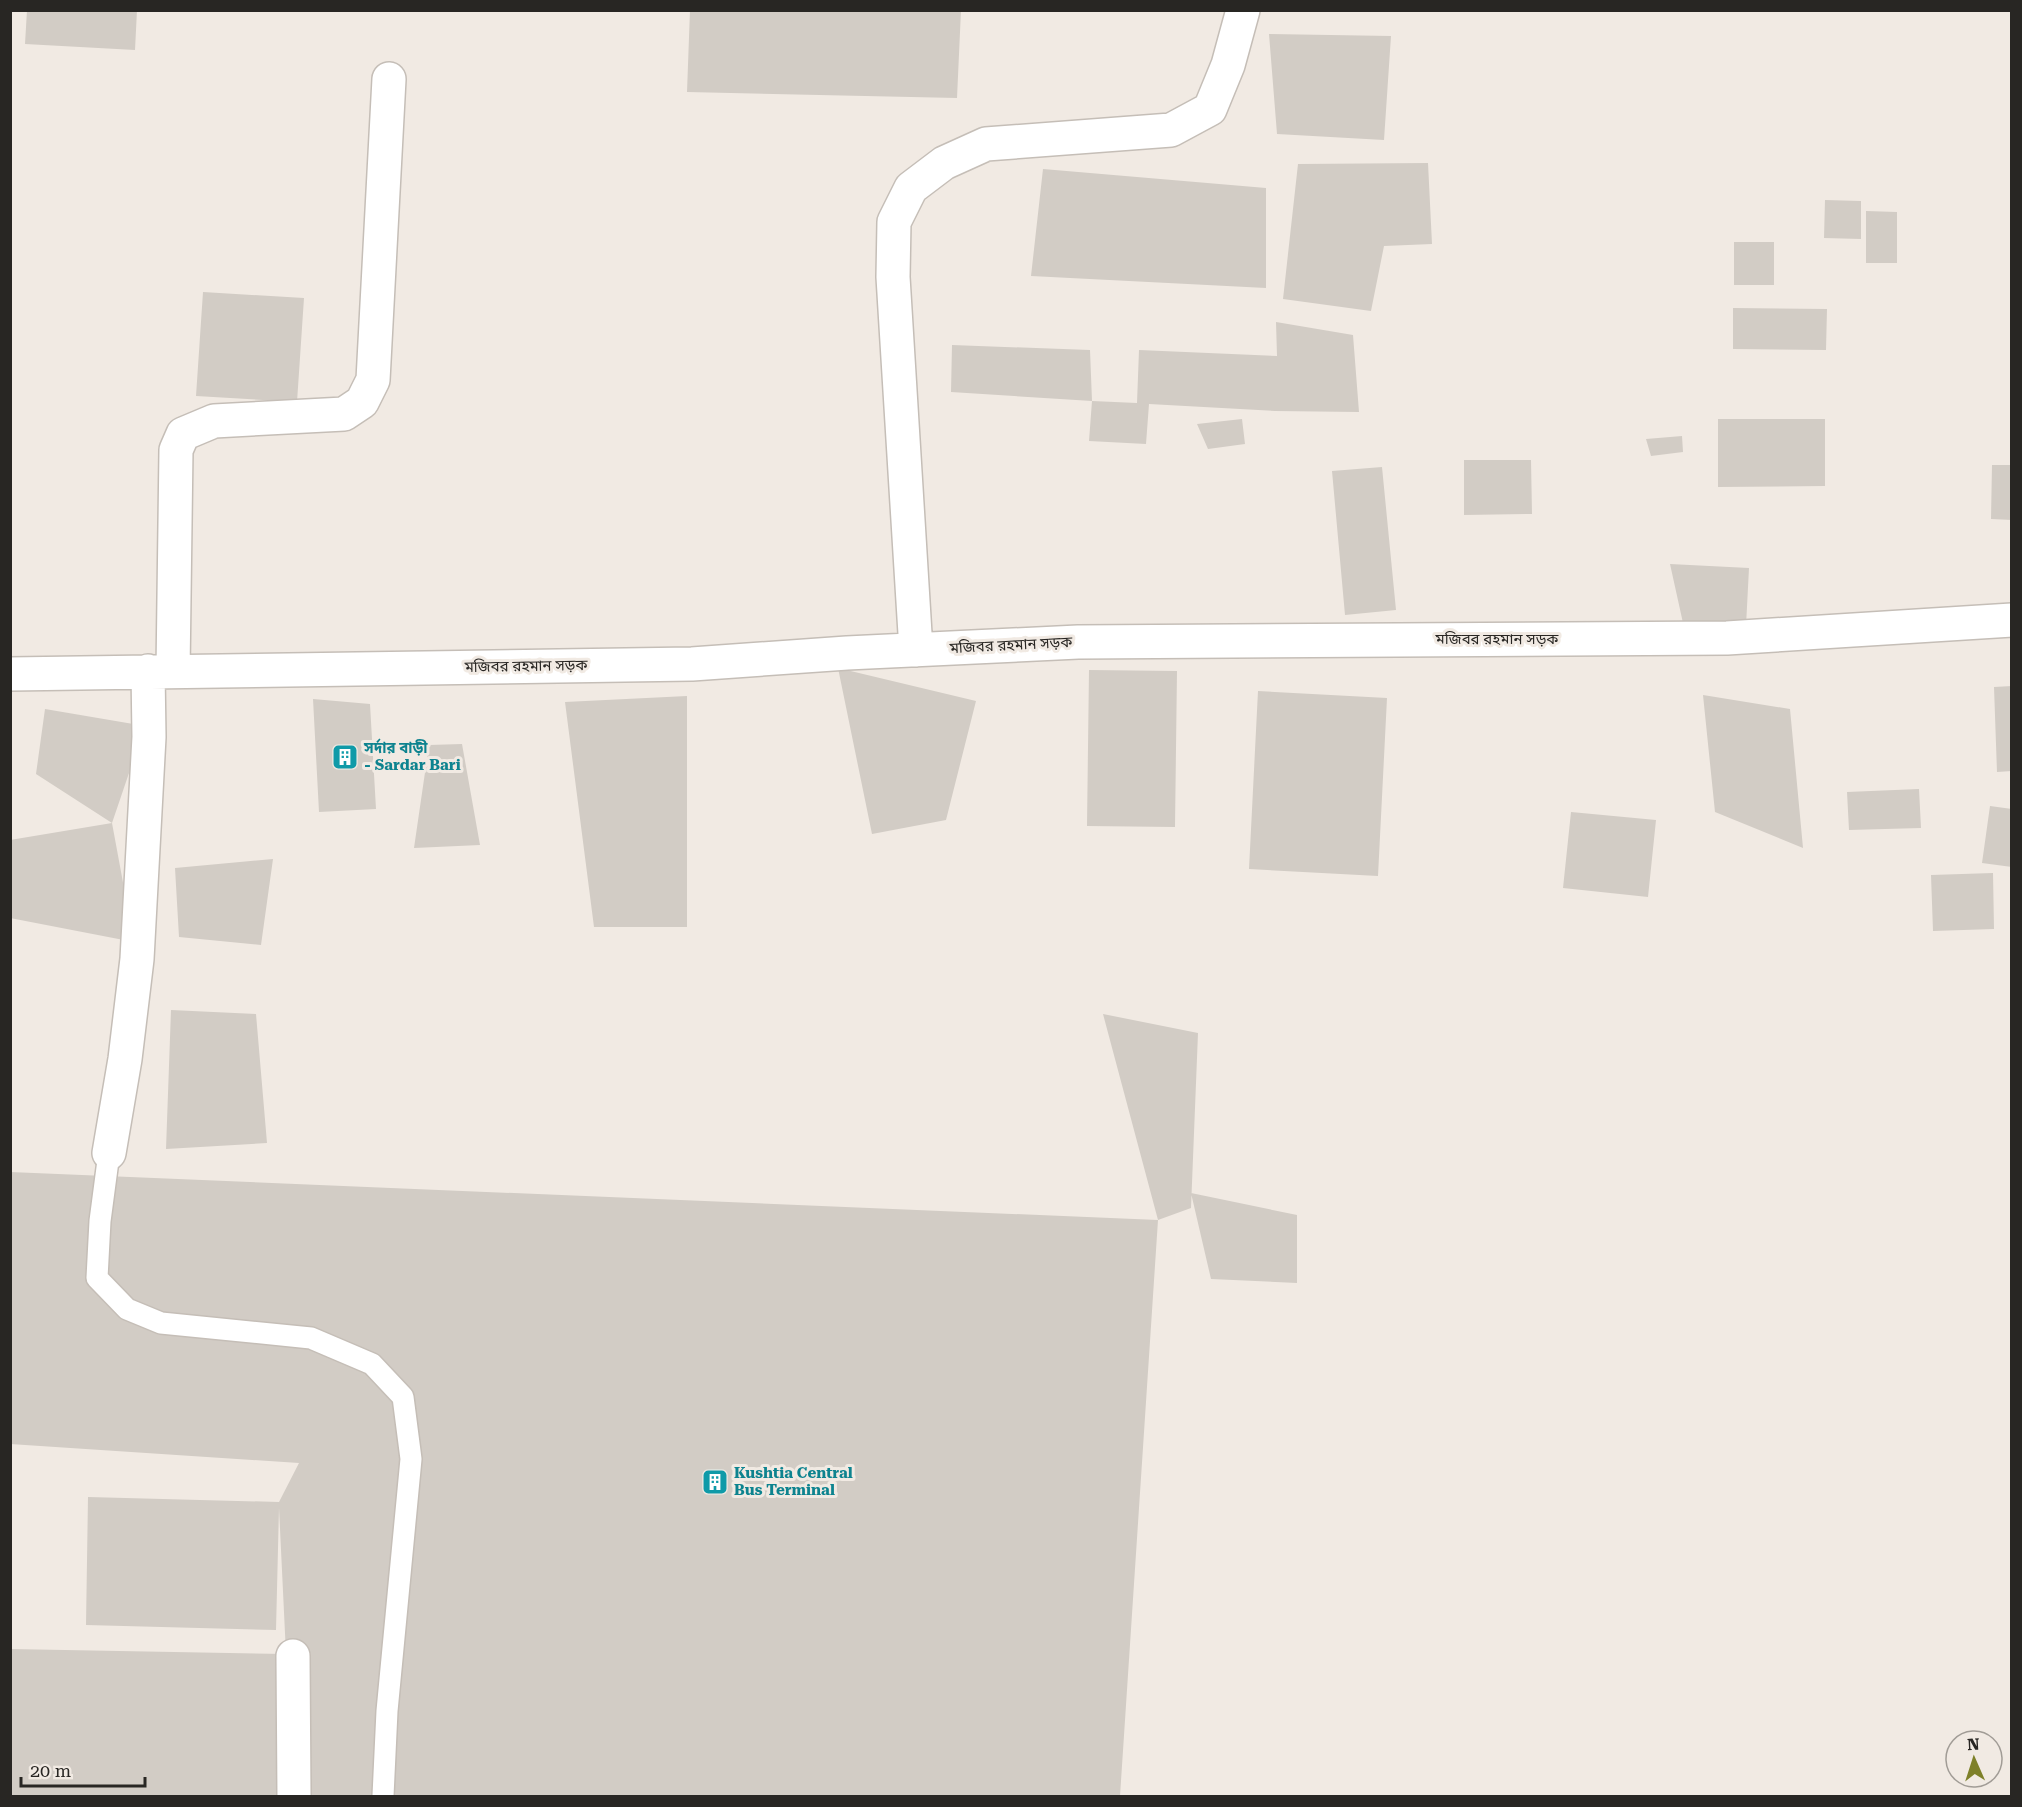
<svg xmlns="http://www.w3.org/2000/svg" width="2022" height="1807" font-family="'Roboto Serif','Noto Sans Bengali',serif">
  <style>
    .building { fill: #d2ccc5 }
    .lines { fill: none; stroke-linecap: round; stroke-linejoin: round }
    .lane-casing { stroke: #c5beb7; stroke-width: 24 }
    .street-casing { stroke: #c5beb7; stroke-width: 36 }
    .lane { stroke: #fff; stroke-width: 21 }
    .street { stroke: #fff; stroke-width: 33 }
    .labels { text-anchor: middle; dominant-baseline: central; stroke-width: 6; stroke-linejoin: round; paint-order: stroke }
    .street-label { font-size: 15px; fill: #282623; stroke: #f1eae3 }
    .culture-label { font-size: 15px; font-weight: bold; fill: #0d838f; stroke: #f1eae3; text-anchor: start }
  </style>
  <rect width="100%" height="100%" fill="#f1eae3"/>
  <path class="building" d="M27 10H137L135 50 25 44Z
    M690 10H961L957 98 687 92Z
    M1269 34 1391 36 1384 140 1277 134Z
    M1428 163 1432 244 1384 246 1371 311 1283 299 1298 164Z
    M1043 169 1266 188V288L1031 276Z
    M1825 200 1861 201V239L1824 238Z
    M1866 211 1897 212V263H1866Z
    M1734 242H1774V285H1734Z
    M203 292 304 298 297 402 196 396Z
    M1733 308 1827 309 1826 350 1733 349Z
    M1276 322 1353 335 1359 412 1275 411 1149 404 1146 444 1089 441 1092 401 1137 403 1139 350 1277 356Z
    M952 345 1090 350 1092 401 951 392Z
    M1242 419 1245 444 1208 449 1197 424Z
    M1718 419H1825V486L1718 487Z
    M1682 436 1683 452 1651 456 1646 439Z
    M1464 460H1531L1532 514 1464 515Z
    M1992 465H2012V520L1991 519Z
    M1382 467 1396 610 1345 615 1332 471Z
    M1670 564 1749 568 1746 626 1683 623Z
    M838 668 976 701 946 820 872 834Z
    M1089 670 1177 671 1175 827 1087 826Z
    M2012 686V771L1997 772 1994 687Z
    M1258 691 1387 698 1378 876 1249 869Z
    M1703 695 1790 709 1803 848 1715 812Z
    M687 696V927H594L565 702Z
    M313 699 370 704 376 809 319 812Z
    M45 709 145 726 112 823 36 774Z
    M462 744 480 845 414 848 429 745Z
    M1919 789 1921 828 1849 830 1847 792Z
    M1990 806 2012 809V867L1982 863Z
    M1571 812 1656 820 1648 897 1563 888Z
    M112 823 134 942 10 918V840Z
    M273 859 261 945 179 937 175 868Z
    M1993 873 1994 929 1933 931 1931 875Z
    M171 1010 256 1014 267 1143 166 1149Z
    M1103 1014 1198 1033 1191 1208 1158 1220Z
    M10 1172 1158 1220 1120 1796H10V1649L286 1654 279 1508 276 1630 86 1625 88 1497 279 1502 299 1463 10 1444Z
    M1191 1193 1297 1215V1283L1211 1279Z"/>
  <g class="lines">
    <g class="lane-casing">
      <path id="lane" d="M109 1153 100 1221 97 1278 127 1309 161 1323 311 1338 372 1364 403 1397 411 1459 387 1711 383 1796"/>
    </g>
    <g class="street-casing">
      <path id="street" d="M916 650 893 277 894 222 911 188 944 163 986 144 1171 130 1210 109 1228 65 1243 10
        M173 671 176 450 183 434 214 421 344 414 362 402 373 380 389 79
        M10 674 692 664 847 653 1078 642 1727 638 2012 620
        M109 1153 125 1059 137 959 149 737 148 671
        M293 1656 294 1796"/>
    </g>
    <use href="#lane" class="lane"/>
    <use href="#street" class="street"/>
  </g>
  <defs>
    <g id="building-square" transform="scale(1.35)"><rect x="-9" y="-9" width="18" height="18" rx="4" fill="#0f9aa8" stroke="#f1eae3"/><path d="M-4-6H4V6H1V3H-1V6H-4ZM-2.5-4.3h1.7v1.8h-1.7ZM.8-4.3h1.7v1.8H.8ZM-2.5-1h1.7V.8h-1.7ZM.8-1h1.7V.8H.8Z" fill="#fff"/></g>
  </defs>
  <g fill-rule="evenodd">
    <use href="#building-square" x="345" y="757"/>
    <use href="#building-square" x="715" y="1482"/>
  </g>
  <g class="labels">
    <g class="street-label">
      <text x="1497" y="639">মজিবর রহমান সড়ক</text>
      <text transform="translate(1011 645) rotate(-3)">মজিবর রহমান সড়ক</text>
      <text transform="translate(526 666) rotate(-1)">মজিবর রহমান সড়ক</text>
    </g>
    <g class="culture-label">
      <text x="364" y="748">সর্দার বাড়ী<tspan x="364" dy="17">- Sardar Bari</tspan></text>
      <text x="734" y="1473">Kushtia Central<tspan x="734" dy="17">Bus Terminal</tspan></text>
    </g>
  </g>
  <rect width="2022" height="1807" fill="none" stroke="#282623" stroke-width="24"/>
  <g transform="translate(1974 1759) rotate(357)"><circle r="28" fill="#f1eae3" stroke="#a19c96" stroke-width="1.5"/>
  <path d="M0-4.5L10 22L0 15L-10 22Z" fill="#7e8029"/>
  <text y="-9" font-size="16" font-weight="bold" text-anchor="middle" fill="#282623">N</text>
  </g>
  <path d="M21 1777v9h124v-9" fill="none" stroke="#282623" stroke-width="3"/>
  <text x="30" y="1777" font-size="18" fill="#282623" stroke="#f1eae3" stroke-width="4.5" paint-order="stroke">20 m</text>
</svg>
